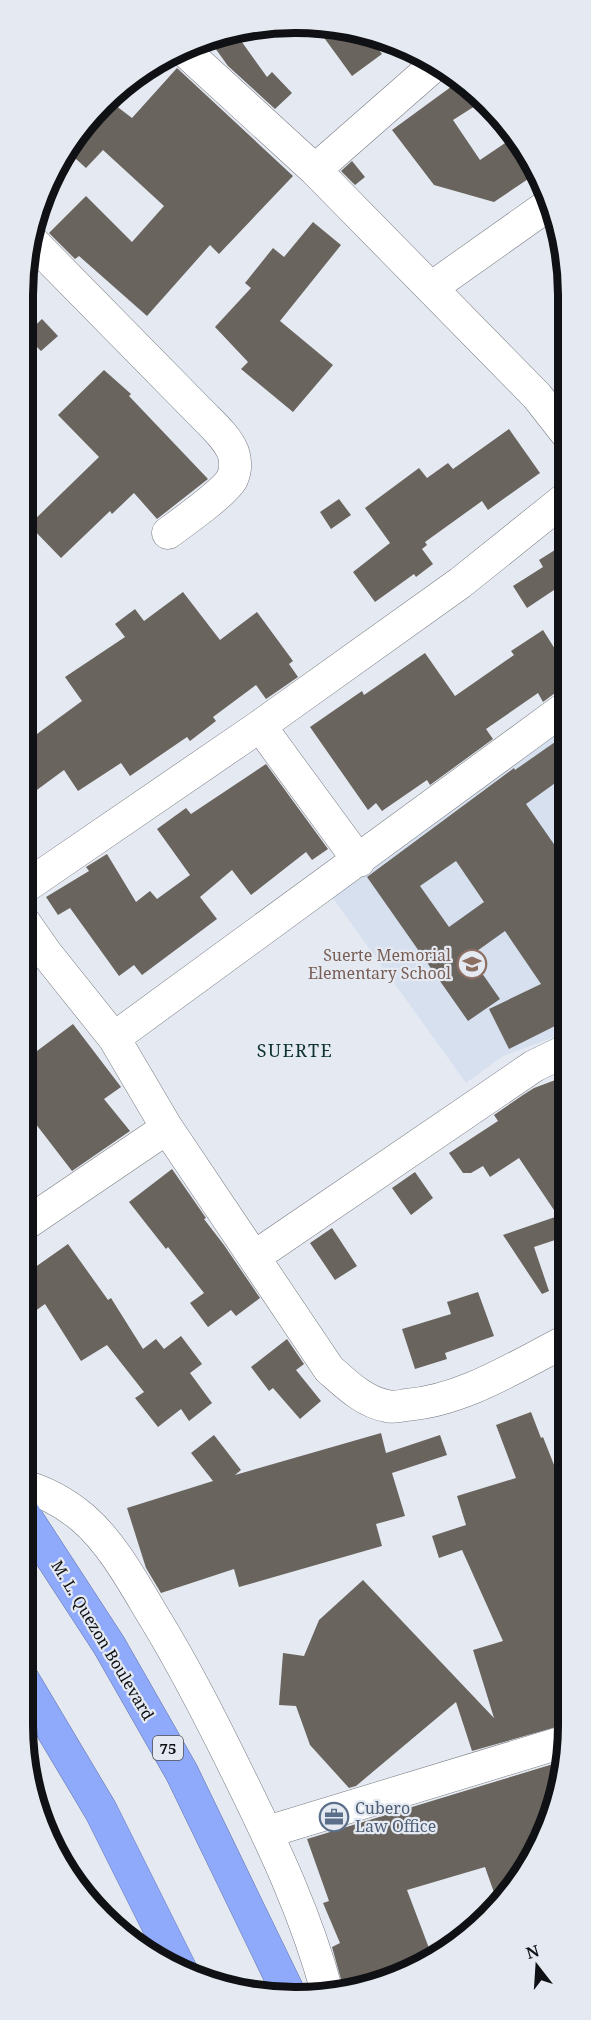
<svg xmlns="http://www.w3.org/2000/svg" width="591" height="2020" font-family="'Noto Serif',serif">
  <style>
    .built { fill: #d7e0ef }
    .building { fill: #6a645e; fill-rule: evenodd }
    .lines { fill: none; stroke-linecap: round; stroke-linejoin: round }
    .street-casing { stroke: #787c83; stroke-width: 33 }
    .highway-casing { stroke: #6374aa; stroke-width: 34 }
    .street { stroke: #fff; stroke-width: 32 }
    .highway { stroke: #90aafb; stroke-width: 33 }
    .labels { text-anchor: middle; dominant-baseline: central; stroke-width: 4.5; stroke-linejoin: round; paint-order: stroke }
    .shield { fill: #e5eaf2; stroke: #4f5257; stroke-width: 1.5 }
    .shield-label { font-size: 15px; font-weight: bold; fill: #0f1114 }
    .education-label { font-size: 16px; fill: #785e54; stroke: #e5eaf2; text-anchor: end }
    .street-label { font-size: 16px; fill: #0f1114; stroke: #e5eaf2 }
    .service-label { font-size: 16px; fill: #4e5e75; stroke: #e5eaf2; text-anchor: start }
    .neighbourhood-label { font-size: 18px; letter-spacing: 1.5px; fill: #0e3231; stroke: #e5eaf2 }
    .rim { fill: none; stroke: #0f1114; stroke-width: 8 }
  </style>
  <rect width="100%" height="100%" fill="#e5eaf2"/>
  <path class="built" d="M565 725V1033L503 1056 466 1083 330 894Z"/>
  <path class="building" d="M317 28H348L368 35 382 54 352 76Z
    M234 31 267 77 272 72 292 93 275 109 228 66 210 41Z
    M177 68 293 176 219 254 210 245 147 316 79 256 75 259 49 233 86 196 132 242 164 206 103 150 86 168 66 150 68 144 111 102 132 118Z
    M459 81 483 101 453 120 480 160 514 137 537 173 494 202 434 185 392 130Z
    M352 161 365 177 355 185 341 171Z
    M313 222 341 245 280 321 333 365 293 412 241 369 248 362 215 327 251 288 245 283 273 248 284 257Z
    M42 319 58 336 41 351 27 337V333Z
    M104 370 131 394 129 396 208 479 157 519 134 493 112 514 110 511 61 558 29 525 99 457 58 415Z
    M509 429 540 473 488 510 482 501 425 542 427 545 422 549 433 564 416 577 414 574 375 602 353 572 390 543 365 508 419 468 427 478 448 463 453 469Z
    M339 499 351 515 331 529 320 512Z
    M566 543V601L557 588 527 608 513 586 543 567 539 560Z
    M183 592 220 640 257 612 293 661 289 664 298 677 266 699 256 685 213 717 216 721 190 741 187 737 130 776 121 763 78 791 64 770 26 798V742L82 701 65 677 125 637 115 624 135 609 144 621Z
    M543 630 565 665V690L555 693 543 702 538 693 486 729 493 739 430 785 427 780 382 811 376 803 368 810 310 727 362 691 364 695 425 653 455 696 514 655 511 651Z
    M565 730V776L526 804 565 860V1021L509 1049 489 1009 541 984 505 931 470 956 500 999 468 1021 367 877 514 768 515 770 565 735 563 732ZM456 861 484 902 449 927 420 886Z
    M266 764 328 849 312 860 306 852 251 895 232 870 200 897 217 919 142 975 134 965 119 976 70 908 58 915 46 897 89 871 86 867 107 854 136 902 150 891 157 899 190 875 157 829 186 808 191 814Z
    M73 1024 121 1087 104 1099 130 1131 72 1171 25 1110V1060Z
    M558 1079 565 1097 564 1237 534 1247 549 1291 542 1294 503 1235 558 1216 519 1158 490 1177 483 1166 471 1173H463L449 1153 498 1121 494 1115 523 1095 534 1088Z
    M172 1169 206 1218 204 1219 224 1245 260 1298 236 1316 231 1310 208 1327 190 1303 204 1293 168 1247 166 1249 129 1202Z
    M415 1172 433 1198 411 1215 392 1188Z
    M332 1228 357 1266 335 1280 310 1243Z
    M68 1244 108 1300 111 1298 143 1349 156 1339 164 1349 181 1336 202 1364 190 1373 212 1403 189 1421 181 1409 158 1427 135 1398 144 1392 107 1345 81 1361 45 1304 24 1319V1275Z
    M478 1292 494 1336 445 1353 447 1359 415 1369 402 1329 451 1314 447 1302Z
    M287 1339 304 1364 296 1370 321 1401 300 1419 273 1388 269 1391 251 1367Z
    M531 1412 541 1438 543 1437 558 1475 564 1474 563 1725 472 1751 456 1702 356 1786 349 1788 310 1745 296 1706 279 1705 283 1653 304 1656 319 1620 363 1580 494 1718 473 1650 503 1641 462 1550 439 1558 432 1536 466 1525 457 1496 516 1478 496 1425Z
    M381 1433 386 1453 440 1435 447 1455 392 1473 405 1516 376 1524 382 1546 239 1587 234 1569 161 1593 146 1568 127 1508 213 1481 191 1453 214 1435 241 1470 235 1475Z
    M563 1761V1777L532 1861 497 1901 485 1867 407 1890 432 1956 366 1988 344 1990 332 1947 340 1943 323 1903 329 1901 307 1839Z"/>
  <g class="lines">
    <g class="street-casing">
      <path id="street" d="M185 51 315 170 437 63
        M315 170 537 396 566 433
        M29 238 204 416C215 427 227 438 233 452 236 461 236 470 232 479 224 493 183 522 168 533
        M431 288 551 203
        M260 726 359 861
        M25 887 260 726 460 583 566 498
        M25 923 46 953 114 1038 167 1128 329 1369C346 1384 364 1402 387 1406 393 1408 400 1406 406 1405 462 1401 515 1367 564 1342
        M114 1038 565 708
        M24 1225 167 1128
        M254 1257 534 1066 565 1051
        M23 1486C46 1492 65 1503 83 1518 113 1544 134 1584 154 1617 186 1669 213 1723 240 1778 274 1847 307 1917 327 1992
        M267 1832 563 1742"/>
    </g>
    <g class="highway-casing">
      <path id="highway" d="M23 1513 109 1645 182 1773 290 1996
        M23 1680 101 1811 181 1971"/>
    </g>
    <use href="#street" class="street"/>
    <use href="#highway" class="highway"/>
  </g>
  <defs>
    <g id="school-ring" transform="scale(1.5)"><circle r="9.5" fill="#e5eaf2" stroke="#8d6e63" stroke-width="1.5"/><path d="M0-5L7-2L0 1L-7-2ZM-4 1L0 2.5L4 1V4Q0 6-4 4Z" fill="#8d6e63"/></g>
    <g id="office-ring" transform="scale(1.5)"><circle r="9.5" fill="#e5eaf2" stroke="#5c6f8a" stroke-width="1.5"/><path d="M-6-3h4V-5.5h4V-3h4V5H-6ZM-1-4.5V-3h2v-1.5ZM-6 0V1H6V0Z" fill="#5c6f8a"/></g>
  </defs>
  <g fill-rule="evenodd">
    <use href="#school-ring" x="472" y="964"/>
    <use href="#office-ring" x="334" y="1817"/>
  </g>
  <g class="labels">
    <rect class="shield" x="153" y="1736" width="30" height="24" rx="4.5"/>
    <g class="shield-label">
      <text x="168" y="1748">75</text>
    </g>
    <g class="education-label">
      <text x="451" y="955">Suerte Memorial<tspan x="451" dy="18">Elementary School</tspan></text>
    </g>
    <g class="street-label">
      <text transform="translate(103 1640) rotate(59)">M. L. Quezon Boulevard</text>
    </g>
    <g class="service-label">
      <text x="355" y="1808">Cubero<tspan x="355" dy="18">Law Office</tspan></text>
    </g>
    <g class="neighbourhood-label">
      <text x="295" y="1050">SUERTE</text>
    </g>
  </g>
  <path d="M0 0H591V2020H0ZM295 33H296A262 262 0 0 1 558 295V1725A262 262 0 0 1 296 1987H295A262 262 0 0 1 33 1725V295A262 262 0 0 1 295 33Z" fill="#e5eaf2" fill-rule="evenodd"/>
  <path class="rim" d="M295 33H296A262 262 0 0 1 558 295V1725A262 262 0 0 1 296 1987H295A262 262 0 0 1 33 1725V295A262 262 0 0 1 295 33Z"/>
  <g transform="translate(537 1966) rotate(343)" stroke="#e5eaf2" stroke-width="4.5" paint-order="stroke">
  <path d="M0-4.5L10 22L0 15L-10 22Z" fill="#0f1114"/>
  <text y="-9" font-size="16" font-weight="bold" text-anchor="middle" fill="#0f1114">N</text>
  </g>
</svg>
